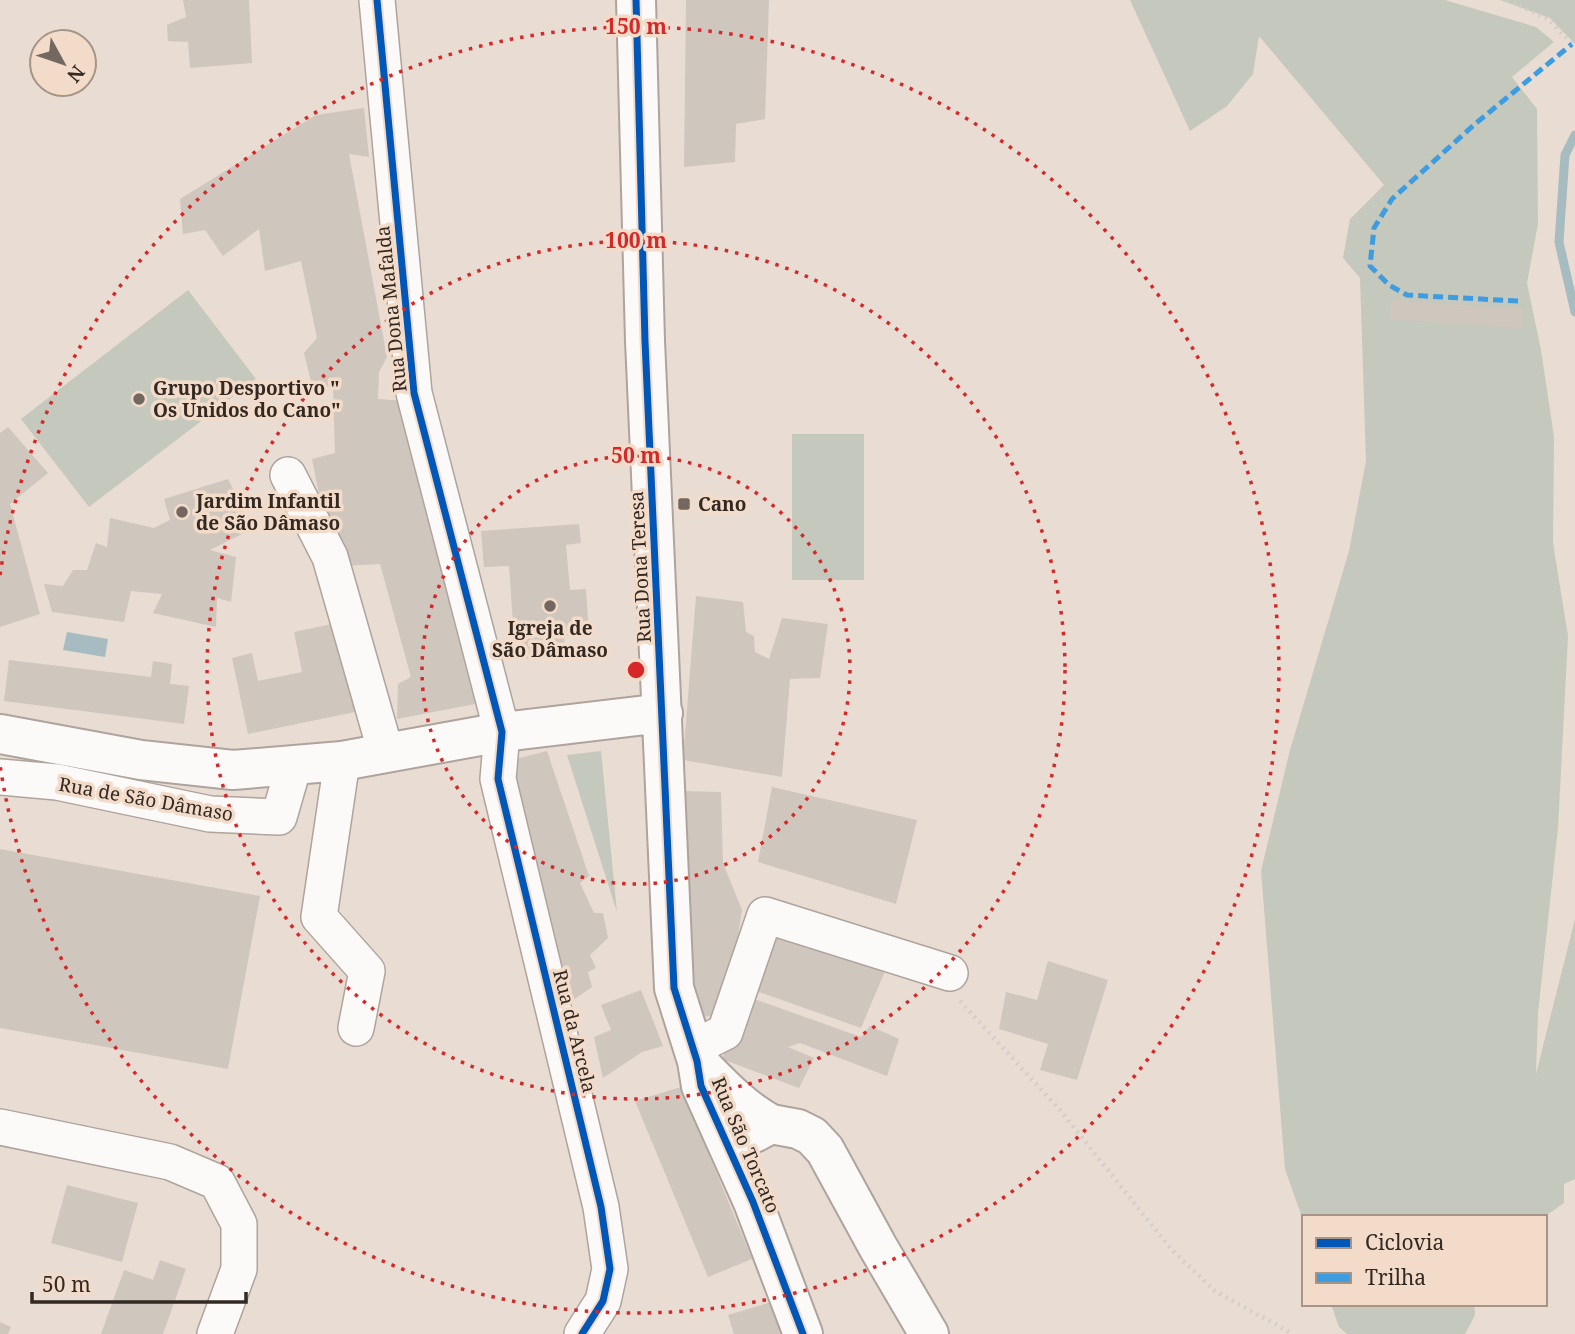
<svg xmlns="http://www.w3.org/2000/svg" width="1575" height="1334" font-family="'Noto Serif',serif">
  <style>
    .green { fill: #c5c8bc }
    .water { fill: #a6bcc0 }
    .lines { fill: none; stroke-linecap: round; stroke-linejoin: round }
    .stream { stroke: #a6bcc0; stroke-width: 9 }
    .building { fill: #cfc6be }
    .street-casing { stroke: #aea49d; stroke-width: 38 }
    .secondary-casing { stroke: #aea49d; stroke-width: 42 }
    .path { stroke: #d1ceca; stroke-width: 4.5; stroke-dasharray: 2 5; stroke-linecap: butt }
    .street { stroke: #fcfaf8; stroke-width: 35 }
    .secondary { stroke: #fcfaf8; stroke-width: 38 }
    .quiet { stroke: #3e9ce0; stroke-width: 5; stroke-dasharray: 10 5; stroke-linecap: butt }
    .cycleway-casing { stroke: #f3dbc9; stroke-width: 11 }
    .cycleway { stroke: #0057b8; stroke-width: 7 }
    .ring { fill: none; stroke: #d62828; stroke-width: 3.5; stroke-dasharray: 3.5 7 }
    .poi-dot { fill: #726860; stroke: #f3dbc9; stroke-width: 2.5 }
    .labels { text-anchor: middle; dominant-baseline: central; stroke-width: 7; stroke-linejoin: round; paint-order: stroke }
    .street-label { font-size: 19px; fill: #322922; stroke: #f3dbc9 }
    .poi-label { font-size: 19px; font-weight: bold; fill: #322922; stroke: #f3dbc9; text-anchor: start }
    .centre { fill: #d62828; stroke: #f3dbc9; stroke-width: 3.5 }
    .ring-label { font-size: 21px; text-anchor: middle; font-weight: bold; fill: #d62828; stroke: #f3dbc9; stroke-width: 7; stroke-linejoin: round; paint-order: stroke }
  </style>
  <rect width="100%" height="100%" fill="#e9dcd3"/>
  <path class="green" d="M1130 0H1445L1536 27 1554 42 1512 77 1537 109 1538 224 1527 283 1541 350 1554 437 1553 543 1568 636 1558 828 1538 1013 1536 1074 1575 919V1179L1564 1184V1203L1544 1217H1304V1223L1285 1169 1261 871 1290 750 1349 551 1366 461 1360 278 1343 258 1350 219 1384 185 1259 36 1253 74 1227 106 1190 131Z
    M1500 0H1575V44L1550 18Z
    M188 290 256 379 89 507 21 419Z
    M792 434H864V580H792Z
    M601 751 617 912 567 755Z
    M1331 1304H1474L1475 1315 1465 1334H1347L1339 1327Z"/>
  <path class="water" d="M67 632 108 639 105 657 63 650Z"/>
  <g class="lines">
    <path class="stream" d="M1575 135 1565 155 1559 242 1575 312"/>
  </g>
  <path class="building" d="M183 0H249L252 63 190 68 188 42 168 41 167 25 186 17Z
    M686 0H769L765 119 736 124 735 162 684 167Z
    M364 108 369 157 349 154 387 357 379 372 378 399 406 401 480 703 397 719 398 684 411 677 380 564 345 566 338 527 327 534 312 459 335 453 333 386 313 390 304 353 317 338 301 261 265 271 259 229 223 256 205 230 183 234 180 199 316 115Z
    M1391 300 1523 309 1522 328 1390 319Z
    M8 427 48 473 10 504 40 614 0 627V433Z
    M228 479 252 529 210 550 236 557 231 602 217 598 216 627 153 613 162 594 131 591 124 622 52 612 44 584 63 586 73 570H87L96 543 107 547 110 518 154 528 170 520 164 499Z
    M579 524 581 543 566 545 570 590 586 589 589 634 564 636 566 656 524 659 522 622 513 623 509 566 484 567 481 531Z
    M696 596 743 602 746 632 754 636 755 652 769 659 782 618 828 624 820 678 790 679 782 777 683 760Z
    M337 623 355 712 248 734 232 658 252 653 258 681 302 672 294 632Z
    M9 660 151 677 153 661 172 664 170 684 189 686 184 724 4 701Z
    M547 751 589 876 580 883 594 913H603L608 938 590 955 596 968 588 972 592 987 563 1007 508 761Z
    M772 787 917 820 896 904 758 862Z
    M682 791 721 792 723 863 742 910 726 1017 699 1016 680 877Z
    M0 849 260 896 228 1069 0 1028Z
    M767 932 888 964 861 1028 748 988Z
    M1048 961 1108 980 1077 1080 1040 1070 1048 1044 999 1029 1006 992 1037 1000Z
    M641 990 663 1046 642 1052 603 1078 594 1037 611 1030 601 1005Z
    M746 996 861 1037 870 1026 899 1039 887 1076 800 1043 788 1047 814 1058 799 1088 722 1059Z
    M681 1087 752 1259 708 1277 635 1101Z
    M67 1185 138 1203 122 1262 51 1243Z
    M160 1260 186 1269 163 1334H101L124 1270 153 1280Z
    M778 1300 790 1334H734L728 1315Z
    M0 1322 11 1327 8 1334H0Z"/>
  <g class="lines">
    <g class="street-casing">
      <path id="street" d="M377 0 414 393 502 732 498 779 601 1207 610 1269 603 1301 582 1334
        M288 475 330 557 386 753
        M342 761 319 917 367 971 356 1028
        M0 777 57 782 210 814 279 817 294 765
        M693 1048 725 1032 765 915 950 973
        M0 1127 170 1162 217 1182 239 1224V1269L215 1334"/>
    </g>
    <g class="secondary-casing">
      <path id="secondary" d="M636 0 645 341 674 988 697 1061 701 1086 753 1202 803 1334
        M0 734 141 760 233 770 342 761 502 732 663 713
        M701 1065C723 1087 743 1109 771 1124
        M729 1146 771 1124 798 1129 812 1136 825 1150 878 1247 929 1334"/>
    </g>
    <path class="path" d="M1507 0 1548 19 1575 47
      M960 1001 1059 1109 1171 1249 1215 1291 1293 1334"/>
    <use href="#street" class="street"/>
    <use href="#secondary" class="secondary"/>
    <path class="quiet" d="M1518 301 1407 295 1389 285 1370 266 1374 228 1392 199 1475 124 1572 44"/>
    <g class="cycleway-casing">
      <path id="cycleway" d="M377 0 414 393 502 732 498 779 601 1207 610 1269 603 1301 582 1334
        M636 0 645 341 674 988 697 1061 701 1086 753 1202 803 1334"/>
    </g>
    <use href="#cycleway" class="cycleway"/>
  </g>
  <g class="ring">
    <circle cx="636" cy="670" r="214"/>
    <circle cx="636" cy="670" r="429"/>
    <path d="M0 575A643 643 0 1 1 0 765"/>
  </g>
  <g class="poi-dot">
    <circle cx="139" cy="399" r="7"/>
    <rect x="677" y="497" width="14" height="14" rx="3.5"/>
    <circle cx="182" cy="512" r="7"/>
    <circle cx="550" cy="606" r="7"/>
  </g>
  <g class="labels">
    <g class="street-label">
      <text transform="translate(391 309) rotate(-96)">Rua Dona Mafalda</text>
      <text transform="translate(640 567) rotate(-93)">Rua Dona Teresa</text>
      <text transform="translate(146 799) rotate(10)">Rua de São Dâmaso</text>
      <text transform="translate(575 1031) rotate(76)">Rua da Arcela</text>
      <text transform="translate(746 1145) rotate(67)">Rua São Torcato</text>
    </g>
    <g class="poi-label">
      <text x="153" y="388">Grupo Desportivo "<tspan x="153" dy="22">Os Unidos do Cano"</tspan></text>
      <text x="196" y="501">Jardim Infantil<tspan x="196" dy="22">de São Dâmaso</tspan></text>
      <text x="698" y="504">Cano</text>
      <text x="550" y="628" text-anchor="middle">Igreja de<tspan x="550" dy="22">São Dâmaso</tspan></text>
    </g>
  </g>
  <circle cx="636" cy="670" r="10" class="centre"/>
  <g class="ring-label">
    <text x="636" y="34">150 m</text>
    <text x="636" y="248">100 m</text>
    <text x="636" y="463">50 m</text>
  </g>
  <rect x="1302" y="1215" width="245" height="91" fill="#f3dbc9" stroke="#a69486" stroke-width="2"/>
  <rect x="1316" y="1238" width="35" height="10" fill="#0057b8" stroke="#a69486" stroke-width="2"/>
  <text x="1365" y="1250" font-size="21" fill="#322922">Ciclovia</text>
  <rect x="1316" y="1273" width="35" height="10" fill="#3e9ce0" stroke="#a69486" stroke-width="2"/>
  <text x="1365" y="1285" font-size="21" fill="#322922">Trilha</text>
  <g transform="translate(63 63) rotate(130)"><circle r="33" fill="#f3dbc9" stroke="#a69486" stroke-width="2"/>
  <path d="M0-5L12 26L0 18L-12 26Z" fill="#726860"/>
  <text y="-10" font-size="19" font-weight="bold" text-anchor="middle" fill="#322922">N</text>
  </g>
  <path d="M32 1292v10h214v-10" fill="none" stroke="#322922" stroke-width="3.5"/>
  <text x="42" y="1292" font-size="21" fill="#322922" stroke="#f3dbc9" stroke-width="5" paint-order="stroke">50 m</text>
</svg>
